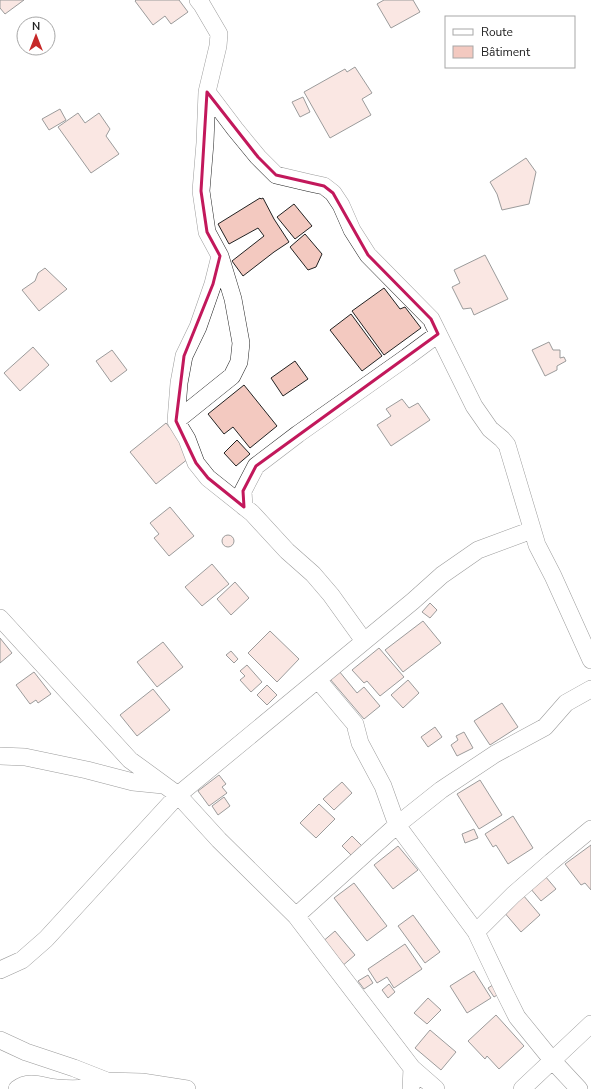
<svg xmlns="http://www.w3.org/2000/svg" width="591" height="1089" font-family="'Nunito Sans',sans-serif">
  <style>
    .building { fill: #f3c9c0; stroke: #222 }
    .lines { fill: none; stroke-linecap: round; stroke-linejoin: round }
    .minor-casing { stroke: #222; stroke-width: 18 }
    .minor { stroke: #fff; stroke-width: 17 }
    .marked { fill: none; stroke: #c2185b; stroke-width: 3; stroke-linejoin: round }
  </style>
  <rect width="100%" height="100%" fill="#fff"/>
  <path class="building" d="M0 0H24L5 14 0 8Z
    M136 0H179L188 12 171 24 165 16 153 25 135 1Z
    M384 0H413L420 12 391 28 377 4Z
    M355 67 372 93 362 99 371 115 330 138 304 92 345 69 347 72Z
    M303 97 310 112 300 117 292 102Z
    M60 109 66 120 49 130 42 119Z
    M78 113 85 123 99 113 110 129 106 136 119 154 91 173 58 127Z
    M526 158 536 172 529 204 502 210 497 194 490 182Z
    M260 198 261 199 263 198 274 219 289 242 274 252 243 276 232 261 264 236 258 228 229 244 218 224Z
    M294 204 312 226 295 239 277 217Z
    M305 234 322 254 316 267 308 270 290 247Z
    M485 255 508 299 474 315 471 308 463 309 452 287 460 283 454 270Z
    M45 268 67 289 39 311 22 290 35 281 38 273Z
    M384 288 400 309 405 307 421 328 384 355 352 311Z
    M351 314 382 356 362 371 330 330Z
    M549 342 553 350H560V358L564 357 566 361 557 366V370L545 376 532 350Z
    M33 347 49 365 20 391 4 373Z
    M112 350 127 370 111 382 96 361Z
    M295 361 308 379 283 396 271 378Z
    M244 385 277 426 250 448 233 427 224 434 208 414Z
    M402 399 409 408 418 403 430 420 391 446 377 425 391 416 386 409Z
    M166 423 193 455 156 484 130 452Z
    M237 440 250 454 236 466 224 453Z
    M170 507 194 536 169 556 154 538 159 534 150 523Z
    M222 541a6 6 0 1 1 12 0a6 6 0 1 1-12 0Z
    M212 564 229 584 202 606 185 587Z
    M235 582 249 598 231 615 217 599Z
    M430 603 437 610 430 618 422 612Z
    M423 621 441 643 403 672 385 650Z
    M270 631 299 659 277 682 248 653Z
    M0 638 12 653 0 663Z
    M163 642 183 667 157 687 137 662Z
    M379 648 404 677 380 696 367 681 364 683 352 670Z
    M231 651 238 659 234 663 226 655Z
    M247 665 262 682 251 692 240 680 245 676 240 671Z
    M339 671 357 693 364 687 380 706 364 719 330 679Z
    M34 672 51 694 38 703 36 700 30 704 16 685Z
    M408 680 419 693 403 708 391 695Z
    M267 685 277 695 267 705 257 695Z
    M153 689 170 710 137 736 120 715Z
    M502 703 518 727 490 745 474 721Z
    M435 727 442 737 428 747 421 737Z
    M464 732 473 748 457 756 451 745 458 740 456 736Z
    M219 775 226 784 222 787 227 793 209 806 198 791Z
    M480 780 502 815 479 829 457 794Z
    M342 782 352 793 334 810 323 799Z
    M224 797 230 806 218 815 212 806Z
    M319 804 335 819 316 838 300 823Z
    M513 816 533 848 508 864 496 845 493 847 485 834Z
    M474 829 478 838 465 843 462 834Z
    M352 836 362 846 352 856 342 846Z
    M591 845V890L585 883 581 885 565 864Z
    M398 846 418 870 393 889 374 865Z
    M545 876 556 889 541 901 530 888Z
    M354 883 387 926 367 941 334 898Z
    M523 895 540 915 521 932 503 911Z
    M413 915 440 952 425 963 398 926Z
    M335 931 355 955 341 967 321 943Z
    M405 944 422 969 394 988 387 977 377 983 368 969Z
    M474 971 491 998 467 1013 450 986Z
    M368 975 373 983 364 989 358 981Z
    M496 983 502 992 494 997 488 988Z
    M389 984 395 992 388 998 382 990Z
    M428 998 441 1010 427 1024 414 1013Z
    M496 1015 524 1046 499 1069 487 1056 485 1059 468 1041Z
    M430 1030 456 1052 441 1070 415 1048Z"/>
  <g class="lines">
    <g class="minor-casing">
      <path id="minor" d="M198 0 202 5 219 34 218 46 207 92 205 143 201 191 207 232 220 256 213 284 198 327 184 356 179 383 176 421 187 439 196 463 208 478 252 513 287 551 313 574 331 595 364 641
        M207 92 235 129 258 157 276 175 310 183 324 186 333 193 341 205 352 230 368 255 431 319 474 406 490 429 502 439 507 445 537 545 553 576 591 660
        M176 421 232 376 239 362 241 343 233 299 220 256
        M244 507 243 491 256 466 298 434 407 357 438 334
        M0 618 130 760 178 795 219 840 296 916 412 1068 436 1089
        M318 680 355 724 360 743 383 786 397 825 476 932 505 993 517 1017 552 1060 579 1089
        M0 756 25 757 87 770 133 782 163 785
        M296 916 397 825 441 790 495 754 545 727 566 703 591 689
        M476 932 513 895 551 862 591 829
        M0 970 22 960 46 939 178 795 413 601 442 575 478 550 532 530
        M0 1040 26 1052 74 1068 107 1081 142 1082 187 1089
        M17 1089C30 1079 43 1087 57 1088 69 1089 83 1089 95 1087 99 1086 103 1083 107 1081L111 1084
        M411 1089 412 1068
        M522 1089 591 1024"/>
    </g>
    <use href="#minor" class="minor"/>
  </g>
  <path d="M0 0H591V1089H0ZM207 92 258 157 276 175 324 186 333 193 368 255 431 319 438 334 256 466 243 491 244 507 208 478 196 463 176 421 184 356 213 284 220 256 207 232 201 191Z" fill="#fff" fill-opacity=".55" fill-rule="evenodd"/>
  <path class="marked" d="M207 92 258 157 276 175 324 186 333 193 368 255 431 319 438 334 256 466 243 491 244 507 208 478 196 463 176 421 184 356 213 284 220 256 207 232 201 191Z"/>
  <rect x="445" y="16" width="130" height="52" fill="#ffffff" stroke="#a7a7a7"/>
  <rect x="453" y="29" width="20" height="6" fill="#ffffff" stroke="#a7a7a7"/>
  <text x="481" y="36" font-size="12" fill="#222222">Route</text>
  <rect x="453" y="46" width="20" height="12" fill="#f3c9c0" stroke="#a7a7a7"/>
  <text x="481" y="56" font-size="12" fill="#222222">Bâtiment</text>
  <g transform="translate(36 36)"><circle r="19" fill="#ffffff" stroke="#a7a7a7"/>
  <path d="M0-3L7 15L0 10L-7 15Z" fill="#c62828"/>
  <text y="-6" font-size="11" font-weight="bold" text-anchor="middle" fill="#222222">N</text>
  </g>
</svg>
